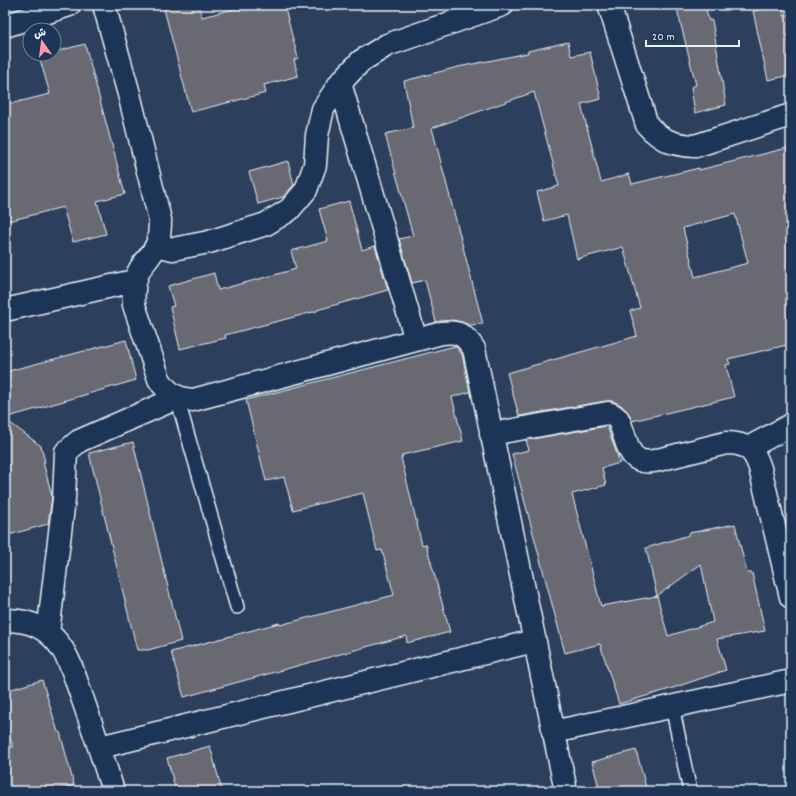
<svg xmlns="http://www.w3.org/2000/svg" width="796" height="796" font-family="Dekko,'Playpen Sans Arabic',sans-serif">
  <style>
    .building { fill: #696972; stroke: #e8f1f8; fill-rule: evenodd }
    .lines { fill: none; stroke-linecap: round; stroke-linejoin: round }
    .service-casing { stroke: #e8f1f8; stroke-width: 16 }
    .minor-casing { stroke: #e8f1f8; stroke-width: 25 }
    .service { stroke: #1d3557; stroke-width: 13 }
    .minor { stroke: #1d3557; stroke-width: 22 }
  </style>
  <rect width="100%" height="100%" fill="#2c3f5c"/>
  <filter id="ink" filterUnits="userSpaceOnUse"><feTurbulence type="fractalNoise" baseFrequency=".025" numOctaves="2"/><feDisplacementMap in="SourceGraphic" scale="8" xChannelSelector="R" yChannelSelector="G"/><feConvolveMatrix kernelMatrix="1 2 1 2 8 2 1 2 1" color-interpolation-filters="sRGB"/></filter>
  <g filter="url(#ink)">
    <path class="building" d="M163 5H199L202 17 250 5H284L298 58 294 60 298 76 264 85 266 93 191 112Z
      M676 5H705L709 21 712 20 726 105 695 113 691 87 696 85Z
      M782 5 784 16 791 14V75L768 80 753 11Z
      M568 42 571 56 590 52 601 99 581 104 601 182 629 174 632 184 699 168V170L791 147V344L728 359 730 364 726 365 734 397 632 421 629 414 621 405 613 401H606L519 416 507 373 637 336 630 311 640 308 623 247 577 259 567 215 544 221 537 192 559 186 534 92 432 128 483 324 469 325 462 322 453 320 436 322 425 280 412 283 399 239 413 236 385 134 413 128 404 81 458 67 528 53V51ZM735 214 748 263 695 277 683 228Z
      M85 44 125 194 97 201 106 234 73 242 63 207 5 222V105L50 94 39 56 54 54V52Z
      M288 161 294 185 283 197 258 204 249 172Z
      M349 201 362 250 375 246 388 290 317 310V311L225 335 226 338 180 349 170 307 174 306 168 286 214 273 218 290 296 269 291 251 328 241 319 209Z
      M126 340 136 380 5 418V372Z
      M455 346 462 354 470 392 452 397 463 441 402 455 403 457H401L422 545 426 544 450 632 407 643 406 636 184 697 171 652 279 623 280 625 394 595 382 550 377 551 363 493 293 510 284 477 266 481 246 400Z
      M5 419 41 446 45 462H43L52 496 48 524 5 536Z
      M607 426 620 463 602 468 606 485 572 494 601 606 657 596 646 548 689 535V533L735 524 747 573H752L765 631 717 639 726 670 670 689 619 704 600 644 565 653 512 454 529 450 526 440ZM701 564 713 622 668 636 657 596Z
      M133 442 181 641 148 650H137L89 453Z
      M42 680 58 732H60L74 785 52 791H5V749L13 747 5 722V691Z
      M210 746 222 791H176L167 758Z
      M636 750 647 791H600L592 762Z"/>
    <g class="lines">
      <g class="service-casing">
        <path id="service" d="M177 398 237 607
          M672 706 690 791"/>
      </g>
      <g class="minor-casing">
        <path id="minor" d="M104 5 129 94 160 220C160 228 160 236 157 244 153 254 145 261 140 269 133 281 133 293 134 305L159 379C167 393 177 399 193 400L442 333C459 331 465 335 474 349L566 791
          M609 5 647 125C662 141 673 145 695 146L791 115
          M5 26 69 5
          M340 83 416 340
          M157 245 173 249 209 242 266 224 289 210 306 190 315 165 317 135 323 109 340 83 361 61 387 45 502 5
          M5 310 134 281
          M491 434 608 413 613 415 618 419C628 438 625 466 654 461L726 443C746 443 754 449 760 468L791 597
          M748 448 791 425
          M5 620C21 620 36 623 48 633 69 649 75 679 84 703 94 732 104 761 113 791
          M48 633 64 499 66 452 79 441 177 398
          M553 732 791 681
          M100 747 534 641"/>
      </g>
      <use href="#service" class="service"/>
      <use href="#minor" class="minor"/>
    </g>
  </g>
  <rect width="796" height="796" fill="none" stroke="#1d3557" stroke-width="20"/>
  <rect x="10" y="10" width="776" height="776" fill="none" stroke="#e8f1f8" stroke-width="1.5" filter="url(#ink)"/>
  <g transform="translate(42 42) rotate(346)"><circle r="19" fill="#1d3557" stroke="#6e8097"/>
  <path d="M0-3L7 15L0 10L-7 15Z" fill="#ff9aa2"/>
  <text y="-6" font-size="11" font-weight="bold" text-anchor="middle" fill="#e8f1f8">ش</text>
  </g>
  <path d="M646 40v6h93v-6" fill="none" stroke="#e8f1f8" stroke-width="2"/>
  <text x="652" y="40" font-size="12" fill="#e8f1f8" stroke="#1d3557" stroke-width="3" paint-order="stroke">20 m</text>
</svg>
